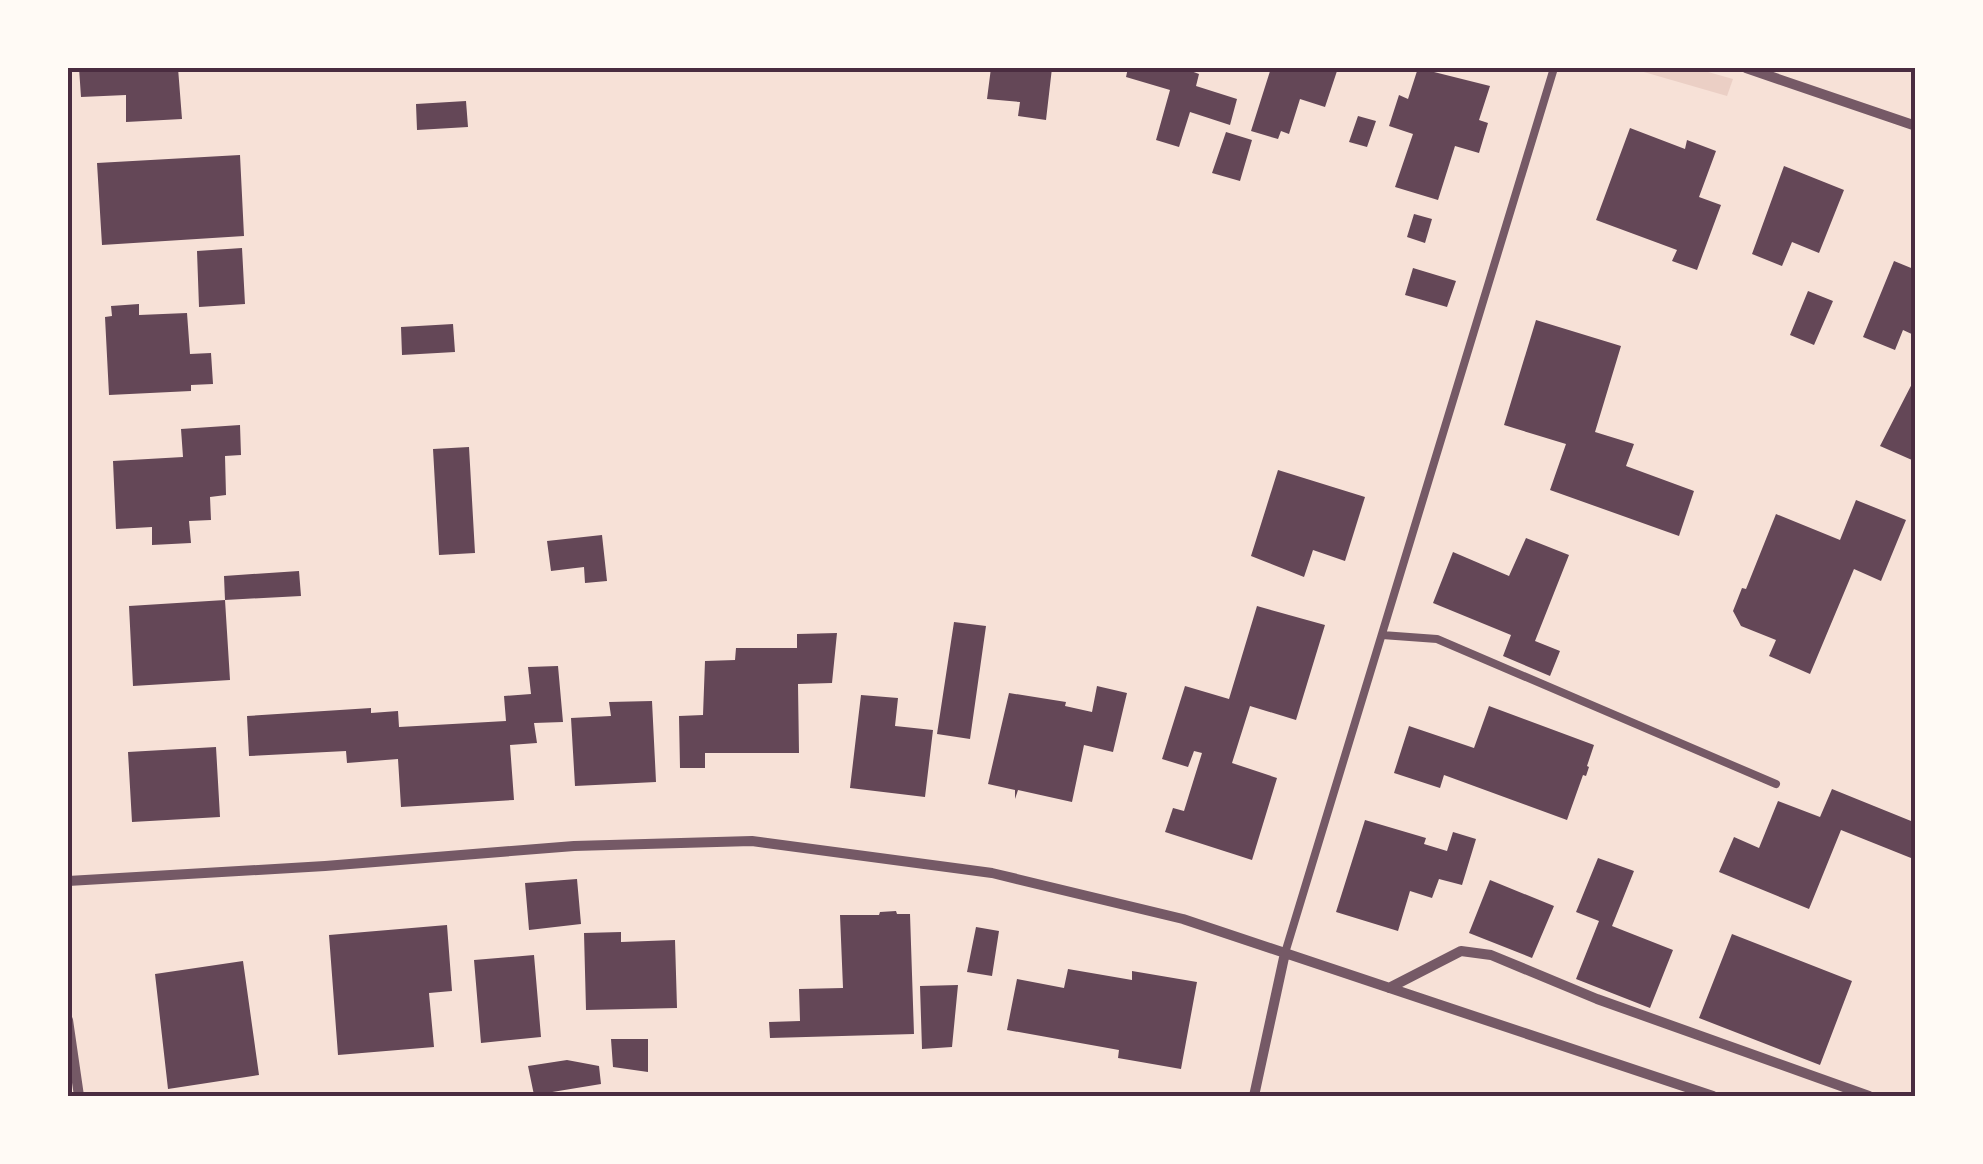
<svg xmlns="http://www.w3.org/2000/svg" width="1983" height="1164" font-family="Commissioner,sans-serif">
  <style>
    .green { fill: #ebcfc5 }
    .building { fill: #644757 }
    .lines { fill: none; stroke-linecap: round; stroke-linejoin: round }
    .service { stroke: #755966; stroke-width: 8 }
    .minor { stroke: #755966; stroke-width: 10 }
    .neatline { fill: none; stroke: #4a2c40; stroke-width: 4 }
  </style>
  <rect width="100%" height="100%" fill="#f7e1d7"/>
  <path class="green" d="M1630 68H1694L1733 79 1727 96Z"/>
  <path class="building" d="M79 68H178L182 119 126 122V95L81 97Z
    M991 68H1052L1046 120 1018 116 1020 102 987 99Z
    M1128 68H1183L1199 74 1196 86 1237 99 1230 125 1190 112 1179 147 1156 140 1170 90 1126 77Z
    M1271 68H1338L1325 107 1300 99 1289 134 1281 131 1278 139 1251 131Z
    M1418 68 1490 86 1479 120 1488 123 1479 153 1455 146 1438 200 1395 187 1413 134 1389 126 1399 95 1408 99Z
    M466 101 468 127 417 130 416 104Z
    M1358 116 1376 121 1367 147 1349 142Z
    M1630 128 1685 149 1687 140 1716 151 1699 197 1721 205 1697 270 1672 261 1677 250 1596 220Z
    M1226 132 1252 140 1240 181 1212 173Z
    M240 155 244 236 102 245 97 163Z
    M1784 166 1844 190 1819 253 1792 242 1782 266 1752 254Z
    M1414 214 1432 219 1425 243 1407 237Z
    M242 248 245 304 199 307 197 251Z
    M1894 261 1916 270V336L1903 330 1895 350 1863 337Z
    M1413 268 1456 281 1447 307 1405 295Z
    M1808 291 1833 301 1814 345 1790 335Z
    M139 304V315L187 313 190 354 211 353 213 384 191 385V391L109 395 105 317 112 316 111 306Z
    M1536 320 1621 346 1595 432 1634 444 1626 466 1694 491 1679 536 1550 490 1566 444 1504 425Z
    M453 324 455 352 402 355 401 327Z
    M1916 376V451L1912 460 1880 446Z
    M240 425 241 455 225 456 226 495 210 497 211 520 189 521 191 543 152 545V527L116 529 113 461 183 457 181 429Z
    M469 447 475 553 439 555 433 449Z
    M1278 470 1365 497 1345 561 1313 550 1304 577 1251 556Z
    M1856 500 1906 520 1881 581 1854 569 1810 674 1769 656 1776 640 1741 626 1733 611 1742 588 1746 589 1776 514 1840 540Z
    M602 535 607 581 585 583 584 567 551 571 547 541Z
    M1526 538 1569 555 1535 641 1560 651 1550 676 1503 656 1511 635 1433 603 1453 552 1509 576Z
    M299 571 301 596 225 600 224 576Z
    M225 600 230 680 133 686 129 606Z
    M1257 606 1325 625 1296 720 1250 706 1232 763 1277 778 1252 860 1165 832 1173 808 1184 811 1202 753 1194 751 1188 767 1162 759 1185 686 1229 699Z
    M954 622 986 626 970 739 937 734Z
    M837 633 832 683 798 684 799 753H705V768H680L679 716 703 715 705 661 735 660 736 648H797V634Z
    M558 666 563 722 534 723 537 743 510 745 514 800 401 807 398 759 347 763 346 751 249 756 247 716 371 708V713L398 711 399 727 506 721 504 696 531 694 528 667Z
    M1097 686 1127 693 1113 752 1084 745 1072 802 1018 790 1015 799V790L988 784 1009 693 1066 702 1065 706 1092 712Z
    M861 695 898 698 895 726 933 730 925 797 850 788Z
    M652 701 656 782 575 786 571 718 611 716 609 702Z
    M1489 706 1594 745 1587 766 1589 767 1586 776 1583 775 1567 820 1444 775 1440 788 1394 773 1409 726 1474 748Z
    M216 747 220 817 132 822 128 752Z
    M1832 789 1916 823V860L1841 830 1809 909 1719 872 1734 837 1759 848 1778 801 1820 817Z
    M1365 820 1426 838 1424 844 1447 851 1453 832 1476 839 1462 885 1439 879 1432 898 1410 891 1398 931 1336 912Z
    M1598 858 1634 871 1612 926 1673 950 1650 1008 1576 979 1599 921 1576 912Z
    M577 879 581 924 529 930 525 883Z
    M1490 880 1554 906 1532 958 1469 933Z
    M896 911 897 914H910L914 1034 770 1038 769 1022 800 1021 799 989 843 988 840 915H879L880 912Z
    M447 925 452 991 429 993 434 1047 338 1055 329 935Z
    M976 927 999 931 992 976 967 972Z
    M621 932V942L675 940 677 1008 586 1010 584 933Z
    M1732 934 1852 981 1820 1065 1699 1018Z
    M534 955 541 1037 481 1043 474 960Z
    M243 961 259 1075 168 1089 155 974Z
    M1068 969 1132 980V971L1197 982 1181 1069 1118 1058 1119 1050 1007 1030 1017 979 1064 988Z
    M958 985 952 1047 922 1049 920 986Z
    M611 1039H648V1072L613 1067Z
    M567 1060 599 1066 601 1084 534 1095 528 1066Z"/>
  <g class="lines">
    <path class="service" d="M1382 635 1437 639 1776 784
      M1285 953 1554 68"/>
    <path class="minor" d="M1746 68 1916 126
      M68 881 325 866 574 846 752 841 992 873 1183 919 1713 1096
      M1389 988 1461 951 1491 955 1597 999 1869 1096
      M68 1020 79 1096
      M1254 1096 1285 953"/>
  </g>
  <rect width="1983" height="1164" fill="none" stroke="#fffaf5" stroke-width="140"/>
  <rect x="70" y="70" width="1843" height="1024" class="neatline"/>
</svg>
